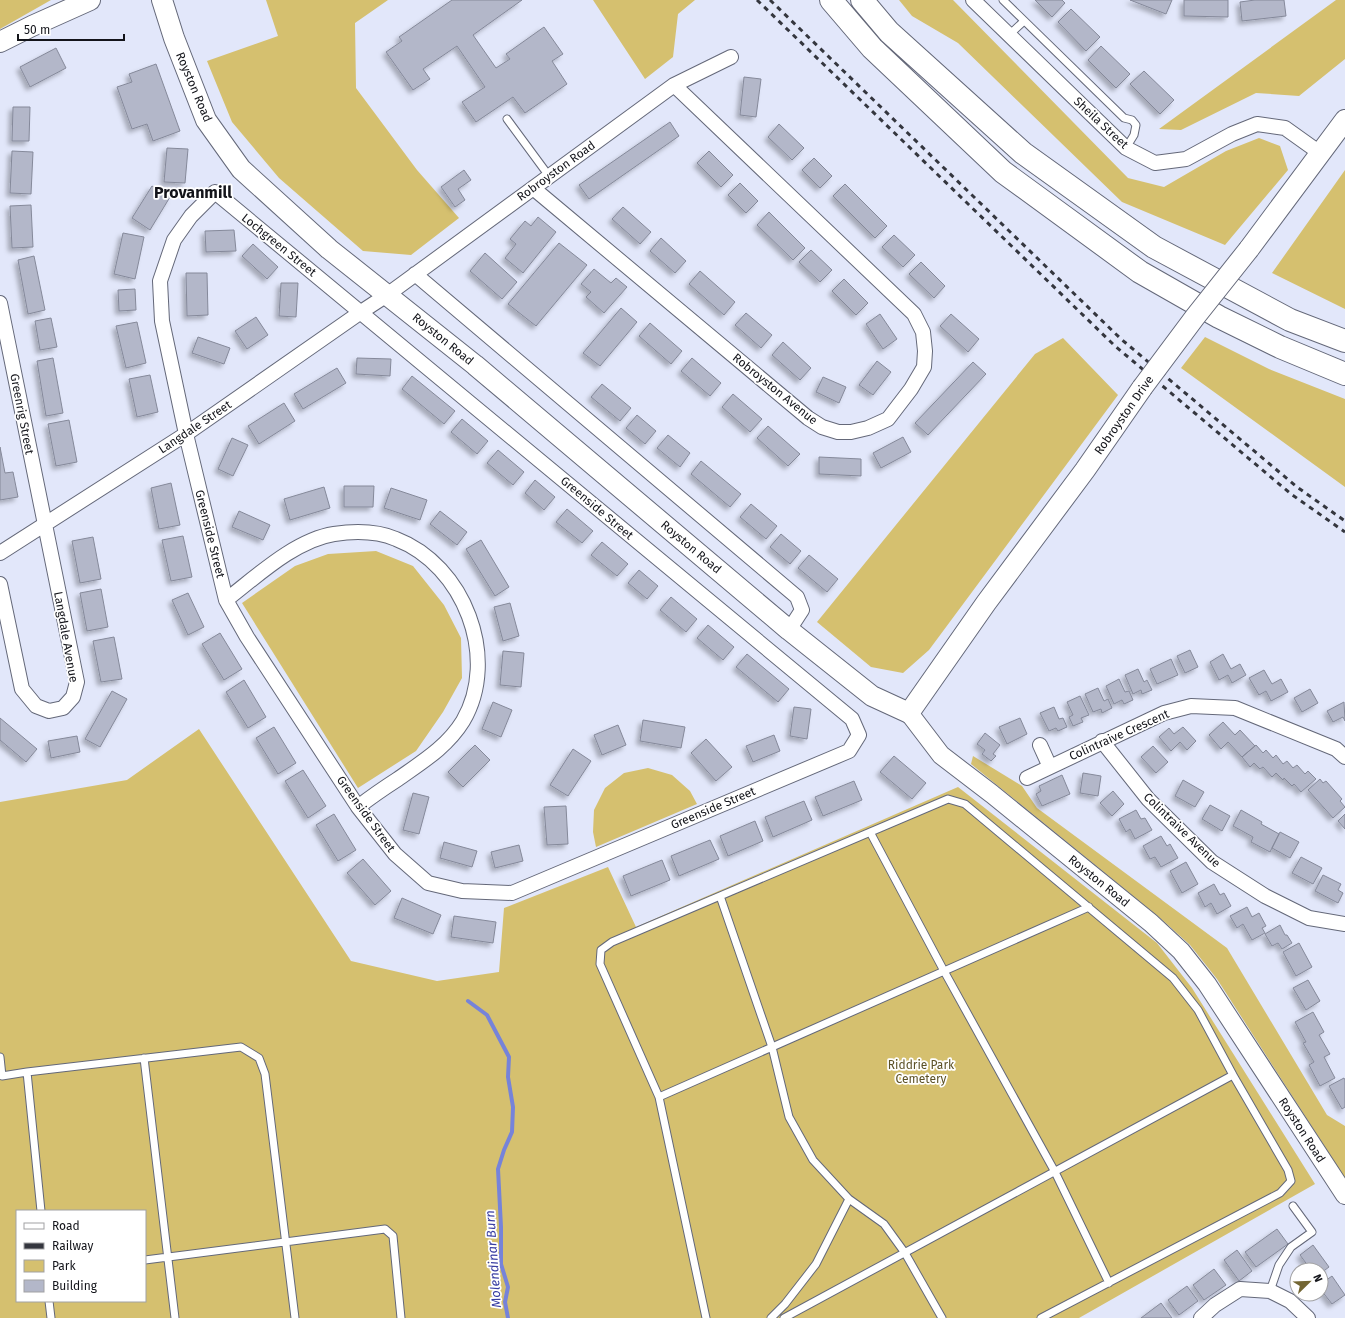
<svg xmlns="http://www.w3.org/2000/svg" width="1345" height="1318" font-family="'Fira Sans',sans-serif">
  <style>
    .green { fill: #d5c06f; fill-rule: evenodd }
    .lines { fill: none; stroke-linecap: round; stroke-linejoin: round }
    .stream { stroke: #7683d9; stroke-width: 4 }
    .building { fill: #b3b7c9; stroke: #85899a; filter: url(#shadow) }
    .service-casing { stroke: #646879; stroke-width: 9 }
    .minor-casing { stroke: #646879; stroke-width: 16 }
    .tertiary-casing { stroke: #646879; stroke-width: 20 }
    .secondary-casing { stroke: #646879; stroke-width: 22 }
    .motorway-casing { stroke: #646879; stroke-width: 24 }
    .service { stroke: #fff; stroke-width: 7 }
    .minor { stroke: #fff; stroke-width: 14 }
    .tertiary { stroke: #fff; stroke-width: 18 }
    .secondary { stroke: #fff; stroke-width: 20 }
    .motorway { stroke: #fff; stroke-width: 22 }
    .rail { stroke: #34363e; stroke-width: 3; stroke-dasharray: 5 5; stroke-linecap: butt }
    .secondary-bridge-casing { stroke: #646879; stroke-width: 22; stroke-linecap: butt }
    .secondary-bridge { stroke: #fff; stroke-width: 20 }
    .labels { text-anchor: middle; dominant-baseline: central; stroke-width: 3.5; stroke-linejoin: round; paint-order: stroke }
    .street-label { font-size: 12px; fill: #13141a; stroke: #fff }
    .park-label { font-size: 12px; fill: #5c5126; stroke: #fff }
    .water-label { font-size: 13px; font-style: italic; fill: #393ea2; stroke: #fff }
    .district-label { font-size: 16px; font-weight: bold; fill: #13141a; stroke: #fff }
  </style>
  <defs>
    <filter id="shadow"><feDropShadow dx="-3.5" dy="3.5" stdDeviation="2" flood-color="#0004"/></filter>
  </defs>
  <rect width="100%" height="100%" fill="#e2e7fa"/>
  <path class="green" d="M0 0H51L0 29Z
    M266 0H388L355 23 356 88 417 170 459 218 411 255 363 251 279 178 232 122 207 61 278 36Z
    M593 0H695L678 14 673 57 645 79Z
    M899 0H953L1128 178 1164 187 1226 151 1259 138 1280 146 1288 170 1225 245 1122 202 958 43 912 16Z
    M1336 0H1345V59L1299 96 1256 93 1181 130 1159 129Z
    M1345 170V309L1272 273Z
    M1205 337 1269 369 1345 399V487L1181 368Z
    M1063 338 1118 395 929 650 903 673 871 667 817 622 1035 354Z
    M376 551 413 566 444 605 461 638 462 678 443 712 416 751 358 788 242 603 295 566 328 554Z
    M199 729 351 961 437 981 499 972 504 908 608 867 636 927 958 787 1157 943 1192 988 1315 1184 1079 1318H0V802L127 780ZM17 1211H145V1301H17Z
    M973 756 1022 786 1037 808 1227 948 1327 1115 1345 1126V1178L1217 979 1190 945 1159 917 971 764Z
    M648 768 672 775 690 791 697 804 596 847 593 832 594 810 605 788 624 773Z"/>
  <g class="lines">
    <path class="stream" d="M468 1001 487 1015 509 1057 508 1077 513 1107 512 1132 504 1150 498 1169 501 1227V1264L508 1287 505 1302 508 1318"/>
  </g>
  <path class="building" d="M452 0H522L473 35 496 68 510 59 506 54 544 27 563 54 552 61 567 84 525 113 513 97 476 122 462 102 485 87 457 46 423 69 430 79 413 90 386 52 402 41 399 37Z
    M1035 0H1062L1065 3 1052 17Z
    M1130 0H1172L1166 14Z
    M1184 0H1228V17L1184 16Z
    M1255 0H1284L1286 16 1242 21 1240 2Z
    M1071 9 1100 37 1086 51 1058 22Z
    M1101 46 1130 74 1116 88 1088 60Z
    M56 48 66 68 30 87 20 67Z
    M156 64 180 131 153 141 147 124 132 129 117 87 132 82 129 74Z
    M1144 71 1174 100 1160 114 1130 84Z
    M744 77 761 79 756 117 740 115Z
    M13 107H30L29 141H12Z
    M670 122 679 136 589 199 579 185Z
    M779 124 804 148 792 160 768 137Z
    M167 148 188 149 185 183 164 182Z
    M12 151 33 152 31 194 10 193Z
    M709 151 733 175 721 187 697 163Z
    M814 158 832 176 820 188 802 170Z
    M464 170 471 180 458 189 465 200 455 207 441 187Z
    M740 183 758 201 746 213 728 195Z
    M845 184 887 226 875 238 833 196Z
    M152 186 170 197 150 230 132 218Z
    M31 205 33 247 12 248 10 206Z
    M623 207 651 232 640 244 612 219Z
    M769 212 805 248 793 260 757 225Z
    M538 217 556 232 523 273 505 258 516 244 510 239 525 221 531 226Z
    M234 230 236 251 206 252 205 231Z
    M123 233 144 237 135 279 114 274Z
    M894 235 915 255 903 267 882 247Z
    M661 238 686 261 675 273 650 251Z
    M559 243 587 265 536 326 508 304Z
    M253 244 278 267 267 279 242 256Z
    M811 250 832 270 820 282 799 262Z
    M485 253 517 282 502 299 470 271Z
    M34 256 45 310 28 314 18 260Z
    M921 262 945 286 934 298 909 274Z
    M594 269 611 283 616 278 627 287 604 313 586 297 591 292 581 284Z
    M700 271 735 302 724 315 689 284Z
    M186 273H207L208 315 187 316Z
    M844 279 868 303 856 315 832 291Z
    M281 283H298L296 317 279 316Z
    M135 289 136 310 119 311 118 290Z
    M621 308 637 322 600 366 583 353Z
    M746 313 772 335 761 348 735 325Z
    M880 314 897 339 883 349 866 324Z
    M951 314 979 339 968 352 940 326Z
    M256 317 268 335 247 349 235 331Z
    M51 318 57 347 40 350 35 321Z
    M137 322 146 363 126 368 116 326Z
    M650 323 682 351 671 364 639 336Z
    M198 337 230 348 224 364 192 353Z
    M783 342 811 368 800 380 772 355Z
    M53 358 63 413 46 416 37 361Z
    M357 358 391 359 390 376 356 374Z
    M692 358 721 383 710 396 681 371Z
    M877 361 891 372 873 395 859 385Z
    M973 362 986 374 928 435 915 423Z
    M337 368 346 383 303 409 294 394Z
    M150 375 158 412 137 417 129 379Z
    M412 376 455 411 444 424 402 389Z
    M823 377 846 387 839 403 816 392Z
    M602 384 631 408 620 421 591 397Z
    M733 394 762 419 750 432 722 407Z
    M284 403 295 421 259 444 248 426Z
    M637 415 656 431 645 444 626 428Z
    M462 419 488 441 477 454 451 432Z
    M69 420 77 462 56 466 48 424Z
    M768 426 800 454 788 466 757 438Z
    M668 435 690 453 680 467 657 448Z
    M903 437 911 452 881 468 873 453Z
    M232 438 248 445 233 476 218 469Z
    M0 447 5 473 13 472 18 497 0 500Z
    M498 450 524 472 513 485 487 463Z
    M819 457 861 459V476L819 474Z
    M701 461 741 494 730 507 691 474Z
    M535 480 555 497 544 510 525 493Z
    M171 483 180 525 159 529 151 488Z
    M344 486H374L373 507H344Z
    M324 487 330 508 290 520 284 499Z
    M391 488 427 500 420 520 384 508Z
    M751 504 777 526 766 539 740 517Z
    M567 509 593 531 582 543 556 522Z
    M239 511 270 525 263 540 232 527Z
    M440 511 467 532 457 545 430 524Z
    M781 534 801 551 790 564 770 547Z
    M183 536 192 577 171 581 162 540Z
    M93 537 101 579 80 583 72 541Z
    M481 540 509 587 495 596 466 549Z
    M602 542 628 564 617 576 591 555Z
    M809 555 838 579 827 592 798 568Z
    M639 570 658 586 647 599 628 583Z
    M101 589 108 627 87 631 80 593Z
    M188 593 204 627 188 635 172 600Z
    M671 597 697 619 686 632 660 610Z
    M510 603 519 636 503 641 494 607Z
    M708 625 734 647 723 660 697 638Z
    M220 633 242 669 224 680 202 644Z
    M114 637 122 679 101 682 93 641Z
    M1190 650 1198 667 1185 673 1177 656Z
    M503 651 524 653 521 687 500 685Z
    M747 654 789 689 778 702 736 667Z
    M1223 654 1231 669 1240 664 1246 675 1232 683 1228 675 1219 680 1210 662Z
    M1171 659 1178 675 1157 684 1150 669Z
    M1138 669 1144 682 1147 680 1152 690 1142 694 1141 690 1133 694 1125 675Z
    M1264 670 1272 684 1281 679 1288 692 1271 701 1266 691 1259 695 1249 678Z
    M1119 679 1125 692 1129 691 1133 700 1124 704 1122 700 1114 704 1106 686Z
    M244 680 266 717 248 728 226 692Z
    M1098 688 1104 701 1108 699 1112 708 1102 713 1101 709 1093 712 1085 694Z
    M1310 689 1318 703 1302 712 1294 698Z
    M112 691 127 699 100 747 85 739Z
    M1080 696 1089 715 1081 718 1083 722 1073 726 1069 717 1073 715 1067 702Z
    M493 702 512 710 501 737 482 729Z
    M1344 702 1345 721 1343 717 1333 722 1327 711Z
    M794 707 811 709 807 739 790 736Z
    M1054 707 1059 719 1063 718 1067 727 1058 731 1056 728 1049 731 1040 713Z
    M0 718 37 749 26 762 0 740Z
    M1020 718 1027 734 1007 744 999 727Z
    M643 720 685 727 681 748 640 741Z
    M1223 722 1235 735 1240 730 1255 746 1242 757 1228 742 1221 749 1209 735Z
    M618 725 626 745 602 755 594 735Z
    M274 727 296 763 278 774 256 738Z
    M1183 727 1196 741 1187 750 1180 742 1171 751 1159 737 1169 728 1174 734Z
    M985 733 1000 745 993 754 996 756 991 761 982 754 985 750 977 744Z
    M774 735 780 751 753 762 746 746Z
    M77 736 80 752 51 758 48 741Z
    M706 739 732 767 716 781 691 753Z
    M475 745 490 760 463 787 448 772Z
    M1256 745 1263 753 1266 750 1273 758 1276 755 1283 764 1287 761 1293 768 1297 765 1305 774 1308 771 1316 779 1301 792 1294 784 1292 786 1284 778 1283 780 1276 773 1272 777 1263 767 1260 769 1254 763 1250 767 1242 757Z
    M1153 746 1168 762 1156 773 1141 757Z
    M573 749 591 761 568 796 550 785Z
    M894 756 926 783 912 799 880 772Z
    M303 770 326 806 308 818 285 781Z
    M1083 773 1101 776 1098 796 1080 793Z
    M1062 775 1070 794 1042 806 1036 794 1041 791 1039 786Z
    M1320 779 1323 783 1326 781 1342 799 1340 801 1345 807 1333 818 1308 790Z
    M1183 780 1204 792 1195 807 1175 796Z
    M854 781 862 800 823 816 815 797Z
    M1113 791 1124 804 1112 816 1100 803Z
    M413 793 429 797 419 834 403 830Z
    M804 801 812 820 773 837 765 817Z
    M1210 805 1230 816 1222 831 1202 819Z
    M566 806 568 844 547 845 544 807Z
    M1136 810 1141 819 1145 818 1152 830 1135 839 1130 829 1126 832 1119 819Z
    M1241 810 1262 822 1261 824 1279 834 1270 852 1251 842 1253 837 1233 826Z
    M334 814 356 850 338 861 316 825Z
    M1345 814V829L1338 821Z
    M755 821 763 841 728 856 720 836Z
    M1280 832 1299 842 1290 858 1272 848Z
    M1161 836 1167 846 1170 844 1178 858 1161 867 1155 857 1150 859 1143 846Z
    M710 840 719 859 679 876 671 856Z
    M444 842 477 851 472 867 440 858Z
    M519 845 523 861 495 868 491 852Z
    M1301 857 1322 868 1313 884 1292 873Z
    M363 859 391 891 375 905 347 873Z
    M662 860 670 880 631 896 623 876Z
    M1186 862 1198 884 1182 893 1170 871Z
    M1323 875 1341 884 1338 890 1343 893 1338 903 1315 891Z
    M1214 884 1220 895 1224 893 1231 906 1217 914 1211 903 1205 907 1198 893Z
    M402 898 441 915 433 934 394 918Z
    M1247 907 1252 917 1259 913 1266 926 1262 928 1265 933 1252 940 1243 924 1237 928 1230 916Z
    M454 916 496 922 493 943 451 937Z
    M1280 925 1285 935H1287L1292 943 1282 949 1278 943 1272 946 1265 934Z
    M1299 943 1312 967 1296 976 1283 952Z
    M1308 980 1320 1001 1306 1010 1293 988Z
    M1313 1012 1324 1032 1319 1035 1330 1054 1324 1057 1335 1078 1320 1086 1309 1065 1314 1062 1303 1043 1306 1042 1295 1022Z
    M1344 1078 1345 1080V1107L1342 1109 1329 1086Z
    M1277 1229 1288 1244 1256 1267 1245 1252Z
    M1313 1245 1329 1267 1321 1273V1270H1311L1300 1255Z
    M1237 1250 1252 1271 1239 1281 1224 1260Z
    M1214 1269 1226 1285 1204 1300 1193 1285Z
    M1332 1276 1345 1295 1332 1304 1321 1290V1284Z
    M1187 1286 1198 1301 1179 1315 1168 1300Z
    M1161 1303 1172 1318H1141Z"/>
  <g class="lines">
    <g class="service-casing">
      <path id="service" d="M1003 0 1124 118 1132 120 1136 125 1134 135 1126 148
        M1009 35 1024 21
        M507 119 549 176
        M870 832 944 971 1055 1172 1109 1283
        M720 896 772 1047 789 1117 813 1160 849 1199 884 1224 905 1253 942 1318
        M0 1057 2 1076 27 1072
        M144 1058 175 1318
        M659 1097 1089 907
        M41 1211 27 1072 241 1047 259 1058 265 1074 295 1318
        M145 1260 385 1229 393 1236 401 1318
        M1270 1291 1279 1265 1291 1247 1312 1232 1293 1206
        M49 1301 51 1318
        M706 1318 659 1097 600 964 601 950 612 942 948 799 965 804 1173 978 1198 1010 1233 1075 1288 1170 1291 1181 1280 1193 1041 1318
        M771 1318 785 1304 816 1264 849 1199
        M784 1318 1233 1075"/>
    </g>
    <g class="minor-casing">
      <path id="minor" d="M973 0 1126 148 1155 163 1186 159 1232 134 1257 124 1285 128 1320 153
        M533 188 808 418 822 427 838 432H851L868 428 888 419 911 389 924 367 925 351 923 332 914 314 674 85
        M215 192 852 719 859 735 849 751 512 893 462 891 428 883 395 854 358 807 247 637 226 600 186 434 162 321 160 281 174 240 191 216Z
        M415 274 797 597 802 610 789 630
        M0 303 77 682 73 697 63 708 49 711 36 706 22 689 0 584
        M0 553 186 434 361 312 387 295 674 85 731 57
        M226 600C256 577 295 540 334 534 354 531 377 531 396 539 464 565 500 658 463 721 447 747 422 762 398 779 384 788 371 797 358 807
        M1102 741 1148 799 1212 862 1265 896 1309 918 1345 924
        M1040 745 1050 767
        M1027 778 1164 713 1191 706 1235 708 1336 749 1345 757
        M1201 1318 1215 1305 1240 1289 1270 1291 1290 1301 1308 1318"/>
    </g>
    <g class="tertiary-casing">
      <path id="tertiary" d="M909 713 941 755 992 794 1151 923 1181 951 1207 984 1345 1195"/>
    </g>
    <g class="secondary-casing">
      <path id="secondary" d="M162 0 174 38 206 120 241 169 329 249 475 365 789 630 872 696 909 713 986 603 1085 470 1142 388
        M0 42 32 26 90 0
        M1249 249 1345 120"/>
    </g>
    <g class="motorway-casing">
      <path id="motorway" d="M831 0 872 48 1003 172 1140 272 1219 317 1280 347 1345 374
        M862 0 889 32 1023 153 1154 247 1290 320 1345 341"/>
    </g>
    <use href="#service" class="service"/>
    <use href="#minor" class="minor"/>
    <use href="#tertiary" class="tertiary"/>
    <use href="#secondary" class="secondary"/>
    <use href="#motorway" class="motorway"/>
    <path class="rail" d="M757 0 1115 346 1291 494 1345 532
      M770 0 1121 339 1297 487 1345 521"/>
    <g class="secondary-bridge-casing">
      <path id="secondary-bridge" d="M1142 388 1195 317 1249 249"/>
    </g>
    <use href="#secondary-bridge" class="secondary-bridge"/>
  </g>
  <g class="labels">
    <g class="street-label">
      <text transform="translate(194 87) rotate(67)">Royston Road</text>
      <text transform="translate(1101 123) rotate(43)">Sheila Street</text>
      <text transform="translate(556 171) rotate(-36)">Robroyston Road</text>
      <text transform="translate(279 245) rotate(39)">Lochgreen Street</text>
      <text transform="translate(443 339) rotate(39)">Royston Road</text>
      <text transform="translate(775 389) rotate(39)">Robroyston Avenue</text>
      <text transform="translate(22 414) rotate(79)">Greenrig Street</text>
      <text transform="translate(1124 415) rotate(-55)">Robroyston Drive</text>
      <text transform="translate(195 427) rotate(-34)">Langdale Street</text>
      <text transform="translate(597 508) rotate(40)">Greenside Street</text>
      <text transform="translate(210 534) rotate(76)">Greenside Street</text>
      <text transform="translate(691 547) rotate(40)">Royston Road</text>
      <text transform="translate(66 637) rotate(80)">Langdale Avenue</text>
      <text transform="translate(1119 735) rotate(-24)">Colintraive Crescent</text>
      <text transform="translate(713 808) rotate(-23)">Greenside Street</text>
      <text transform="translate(366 814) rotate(54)">Greenside Street</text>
      <text transform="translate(1182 830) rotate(44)">Colintraive Avenue</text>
      <text transform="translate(1099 881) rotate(39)">Royston Road</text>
      <text transform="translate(1302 1130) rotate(57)">Royston Road</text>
    </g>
    <g class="park-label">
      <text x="921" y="1065">Riddrie Park<tspan x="921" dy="14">Cemetery</tspan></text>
    </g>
    <g class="water-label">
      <text transform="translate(493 1259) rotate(-94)">Molendinar Burn</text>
    </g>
    <g class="district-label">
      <text x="193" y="192">Provanmill</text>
    </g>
  </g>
  <rect x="16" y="1210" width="130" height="92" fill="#ffffff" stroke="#a1a1a3"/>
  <rect x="24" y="1223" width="20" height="6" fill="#ffffff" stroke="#a1a1a3"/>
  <text x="52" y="1230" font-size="12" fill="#13141a">Road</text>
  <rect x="24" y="1243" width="20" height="6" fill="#34363e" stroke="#a1a1a3"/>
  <text x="52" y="1250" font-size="12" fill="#13141a">Railway</text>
  <rect x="24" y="1260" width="20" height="12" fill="#d5c06f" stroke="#a1a1a3"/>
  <text x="52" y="1270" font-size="12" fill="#13141a">Park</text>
  <rect x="24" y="1280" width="20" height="12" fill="#b3b7c9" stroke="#a1a1a3"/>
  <text x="52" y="1290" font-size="12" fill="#13141a">Building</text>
  <g transform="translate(1309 1282) rotate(67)"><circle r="19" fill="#ffffff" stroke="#a1a1a3"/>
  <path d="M0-3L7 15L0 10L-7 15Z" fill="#736633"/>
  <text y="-6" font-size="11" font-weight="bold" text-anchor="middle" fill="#13141a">N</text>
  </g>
  <path d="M18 34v6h106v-6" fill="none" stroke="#13141a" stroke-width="2"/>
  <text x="24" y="34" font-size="12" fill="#13141a" stroke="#ffffff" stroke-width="3" paint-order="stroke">50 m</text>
</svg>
